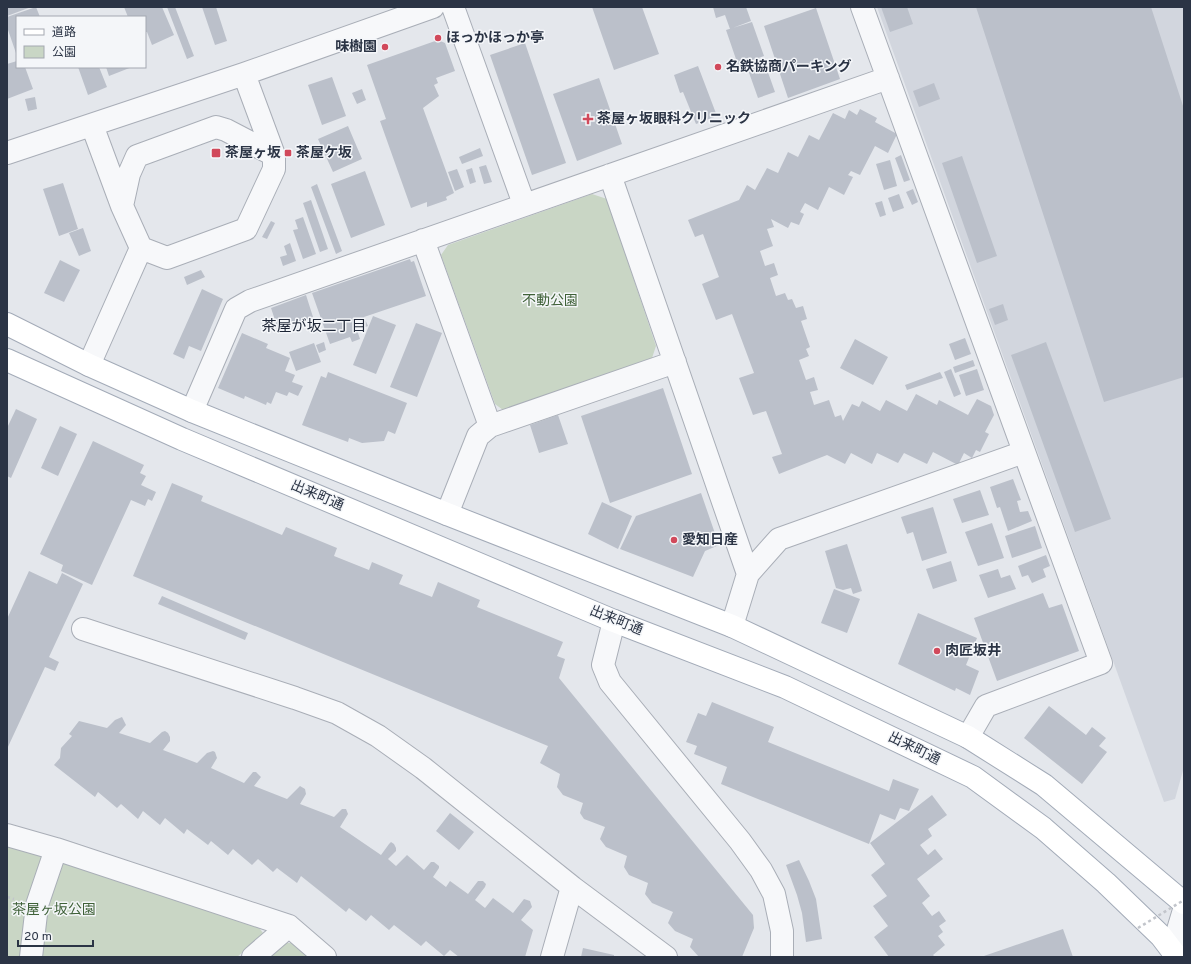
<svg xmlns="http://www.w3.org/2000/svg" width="1191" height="964" font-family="Overpass,'Noto Sans JP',sans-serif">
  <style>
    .built { fill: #d2d6de }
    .green { fill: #c9d6c5 }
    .building { fill: #bbc0ca }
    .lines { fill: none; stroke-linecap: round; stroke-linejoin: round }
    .minor-casing { stroke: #a9aeb7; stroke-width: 24 }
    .major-casing { stroke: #a3abb8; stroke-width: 24 }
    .path { stroke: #c2c5cb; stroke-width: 2.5; stroke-dasharray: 3 3; stroke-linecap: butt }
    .minor { stroke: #f7f8fa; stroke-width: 22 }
    .major { stroke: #fff; stroke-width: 22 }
    .path-bridge { stroke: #c2c5cb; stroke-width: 2.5; stroke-dasharray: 3 3; stroke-linecap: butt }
    .poi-dot { fill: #d1495b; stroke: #f4f6f9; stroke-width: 1.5 }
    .labels { text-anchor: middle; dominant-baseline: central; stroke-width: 3; stroke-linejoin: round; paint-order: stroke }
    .poi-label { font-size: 14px; font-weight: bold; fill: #2b3445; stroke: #f4f6f9; text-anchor: start }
    .park-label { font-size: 14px; fill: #3f6138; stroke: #f4f6f9 }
    .street-label { font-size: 14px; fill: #2b3445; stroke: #f4f6f9 }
    .neighbourhood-label { font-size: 15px; fill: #1d2536; stroke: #f4f6f9 }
  </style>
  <rect width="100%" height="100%" fill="#e4e7ec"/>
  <path class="built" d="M877 7H1184V767L1175 799 1164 802Z"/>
  <path class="green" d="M592 194 607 199 656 346 652 358 503 410 495 404 441 255 448 245Z
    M7 845 35 852 257 925 263 933 262 936 237 957H7Z
    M284 943H298L314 957H268Z"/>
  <path class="building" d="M7 7H31L7 16Z
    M36 7 40 17H17V56L7 27V17Z
    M124 7H162L174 35 152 45 147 32H145V17H128Z
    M167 7H175L194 56 187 59Z
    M202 7H216L227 41 215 45Z
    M592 7H642L659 54 614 70Z
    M713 7H746L751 21 730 29 725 15 716 18Z
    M881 7H907L913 24 890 32Z
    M976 7H1151L1184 109V377L1104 402Z
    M816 8 840 79 788 98 764 26Z
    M752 22 764 56 738 65 726 30Z
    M438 40 445 43 455 71 436 78 438 83 434 85 439 96 423 108 454 193 446 197 447 200 427 207V202L411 208 380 121 386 119 367 65Z
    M525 43 566 163 532 175 490 55Z
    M17 61V67H25L33 89 7 99V64Z
    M764 61 775 92 758 98 747 67Z
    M698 66 717 116 696 124 683 92 680 93 674 75Z
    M78 67H99L107 87 88 95Z
    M106 67H132L109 76Z
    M332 77 346 116 322 125 308 85Z
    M599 78 622 144 577 161 553 94Z
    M934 83 940 99 919 107 913 91Z
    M362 89 366 100 357 104 352 93Z
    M35 97 37 109 28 111 25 99Z
    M860 109 877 118 875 122 897 134 888 153 875 146 860 175 851 171 848 175 853 177 844 195 829 187 818 210 805 203 800 212 804 214 799 225 791 222 788 228 771 219 774 227 767 229 773 246 760 251 765 266 774 263 778 275 770 278 776 296 785 293 788 300 792 299 796 308 803 306 807 319 801 321 810 347 806 349 809 356 799 360 806 380 814 377 818 390 810 392 814 405 829 400 835 417 841 415 843 421 852 404 859 407 862 401 880 411 886 400 907 411 916 394 937 405 939 400 968 415 977 399 991 406 994 415 985 432 989 434 980 452 976 450 972 458 964 453 958 465 933 452 927 464 904 453 898 463 877 453 872 464 851 453 845 464 827 455 779 474 772 457 782 454 766 411 753 415 739 378 754 373 732 314 716 320 702 284 719 277 703 234 695 237 688 220 739 200 747 185 755 190 767 168 778 173 788 152 798 157 809 135 819 140 833 113 845 119 849 110 857 115Z
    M348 126 362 159 333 172 318 139Z
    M480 148 483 156 462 164 459 157Z
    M901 155 910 180 904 182 895 158Z
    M962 156 997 256 977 263 942 163Z
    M890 160 897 186 884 190 876 164Z
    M486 165 492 182 484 184 479 167Z
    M472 168 476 182 470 184 466 170Z
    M457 169 464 187 455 191 448 172Z
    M365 171 385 225 351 238 331 184Z
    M63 183 78 229 59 236 43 189Z
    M317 184 342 251 336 254 311 187Z
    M913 189 918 202 912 205 906 192Z
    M899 194 904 208 893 212 888 198Z
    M311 200 328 249 320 252 303 203Z
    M882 201 886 215 880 217 875 203Z
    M303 217 316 254 303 259 293 230 298 229 295 220Z
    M271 221 275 223 267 239 262 237Z
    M83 228 91 251 79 256 69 233Z
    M290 243 296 261 283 266 280 257 287 255 284 246Z
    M410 259 411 262 414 261 426 296 364 317 368 326 357 330 360 339 352 342 350 337 330 344 312 293Z
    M60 260 80 270 64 302 44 293Z
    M201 270 205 277 187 285 184 277Z
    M202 289 223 299 201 351 189 346 184 359 173 354Z
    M306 295 313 317 278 329 271 308Z
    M1003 304 1008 320 995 325 989 309Z
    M373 316 396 325 376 374 353 365Z
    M416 323 442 333 417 397 390 387Z
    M242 333 268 344 266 348 290 358 285 371 295 375 292 382 303 386 298 396 289 392 287 396 276 392 271 404 267 402 266 405 245 396 244 399 218 388Z
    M965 338 971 354 955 360 949 344Z
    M855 339 888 357 873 385 840 368Z
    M324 342 326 350 319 353 316 345Z
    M1046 342 1111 519 1075 532 1011 355Z
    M314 343 321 362 296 371 289 352Z
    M973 360 975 366 955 373 953 367Z
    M951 369 961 394 954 397 944 372Z
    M977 369 984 390 966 396 959 375Z
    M328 372 407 403 395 434 388 431 384 441 362 443 349 438 348 442 302 425 321 376 326 378Z
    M940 372 943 378 907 390 905 385Z
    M663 388 692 474 610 503 581 416Z
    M16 409 37 419 11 478 7 476V428Z
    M558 415 568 444 539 453 530 425Z
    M60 426 77 434 58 476 41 468Z
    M93 441 144 465 140 473 146 476 141 485 156 492 152 501 148 499 145 506 131 500 92 585 61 571 63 565 40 554Z
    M1013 479 1021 500 1017 501 1020 512 1028 511 1032 521 1008 531 1000 507 997 508 990 487Z
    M172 483 203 496 201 501 282 535 286 527 337 548 334 556 369 570 372 562 403 575 399 584 432 597 438 582 480 600 477 607 563 642 557 656 565 659 559 678 753 915 754 928 742 957H699L690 947 693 939 675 931 668 923 673 912 652 903 645 894 648 883 629 875 624 867 627 856 606 847 600 839 605 827 584 819 580 813 583 803 563 795 557 787 560 774 540 763 548 746 133 576Z
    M980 490 989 515 962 523 953 499Z
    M701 493 719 545 705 551 693 577 620 549 636 516Z
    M602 502 632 516 618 549 588 534Z
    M933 507 947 553 922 561 913 532 907 534 901 517Z
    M992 523 1004 558 978 566 965 532Z
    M1035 526 1042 548 1012 558 1005 536Z
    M847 544 862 591 853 594 851 588 843 590 836 588 825 551Z
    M1046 555 1050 566 1043 569 1046 577 1032 583 1028 575 1022 577 1018 566Z
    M951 561 957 581 933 589 926 569Z
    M998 569 1001 578 1010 575 1016 589 988 598 979 575Z
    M29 571 57 584 62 573 83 584 49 657 59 662 55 671 45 667 7 749V619Z
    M834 589 860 599 847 633 821 623Z
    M1043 593 1049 608 1062 604 1079 651 997 681 974 618Z
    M162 596 248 633 245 640 158 604Z
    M918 613 977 638 966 665 979 671 970 695 956 688 955 691 898 664Z
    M712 702 774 727 768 742 889 791 893 779 919 789 909 811 900 808 895 820 880 814 869 844 721 784 727 767 694 754 697 746 686 742 698 713 706 716Z
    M1049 706 1086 735 1092 727 1106 738 1099 746 1107 752 1082 784 1024 738Z
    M122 717 126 725 119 733 150 743 162 732 165 731 168 733 170 737V741L163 750 197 763 207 753 213 751 215 752 217 758 211 768 244 783 253 772H256L261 777 254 786 287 799 300 786 305 789 306 794 300 804 334 817 342 809H346L348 814 340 827 381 855 389 844 391 842 394 844 396 848V851L388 859 396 866 407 855 424 870 431 862H434L439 866V868L433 877 446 887 450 881 468 894 478 881H483L486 884 485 887 475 900 485 908 493 898 513 913 524 899 530 901 532 907 521 920 533 930 525 957H459L450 950 444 956 426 941 421 946 394 925 389 930 371 915 366 921 349 908 346 912 301 876 297 883 277 868 273 872 258 859 252 865 233 849 228 855 211 841 208 845 187 829 184 834 165 818 160 825 143 811 138 819 121 804 117 808 98 792 95 797 54 765 60 758 61 748 72 736 69 734 79 721 107 728 115 720Z
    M932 795 947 815 928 829 932 836 920 845 928 855 935 849 943 859 917 879 930 896 922 903 932 916 939 911 946 921 939 926 943 932 938 936 945 945 933 955 935 957H889L874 937 888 926 873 906 887 896 871 875 885 864 870 843Z
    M450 813 474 832 459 850 436 831Z
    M799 860 809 881 816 899 822 939 806 942 802 913 797 895 786 865Z
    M1063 929 1073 957H981Z
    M583 948 614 955V957H581Z"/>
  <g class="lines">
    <g class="minor-casing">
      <path id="minor" d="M453 7 524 204
        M862 7 1101 663 986 706 968 737
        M92 125 122 206 141 248 167 258 246 229 274 169V155L244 74
        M7 153 244 74 433 7
        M610 175 748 574
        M122 206 129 174 137 156 216 127 226 130 274 155
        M423 240 490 426
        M89 365 141 248
        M192 411 236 309 250 301 888 78
        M447 514 478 436 490 426 675 362
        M614 621 603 665 610 682 740 841 761 870 774 894 782 931V957
        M732 626 748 574 779 539 1024 452
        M83 629 295 698 337 713 378 736 423 768 572 887
        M7 835 56 849 289 926 325 957
        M1172 950 1184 910
        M31 957 37 905 56 849
        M253 957 289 926
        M552 957 572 887 666 957"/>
    </g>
    <g class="major-casing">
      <path id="major" d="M7 324 89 365 192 411 447 514 732 626 968 737 1044 785 1184 903
        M7 360 182 439 614 621 785 687 973 777 1043 828 1106 883 1161 936 1177 957"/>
    </g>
    <path class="path" d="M7 897 14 899"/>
    <use href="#minor" class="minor"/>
    <use href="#major" class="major"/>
    <path class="path-bridge" d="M1138 928 1184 900"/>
  </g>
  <g class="poi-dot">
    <circle cx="438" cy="38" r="4"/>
    <circle cx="385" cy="47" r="4"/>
    <circle cx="718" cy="67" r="4"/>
    <path d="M586 113h4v4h4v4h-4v4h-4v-4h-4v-4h4z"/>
    <rect x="211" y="148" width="10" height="10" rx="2"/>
    <rect x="284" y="149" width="8" height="8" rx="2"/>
    <circle cx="674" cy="540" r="4"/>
    <circle cx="937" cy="651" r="4"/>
  </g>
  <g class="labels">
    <g class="poi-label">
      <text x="446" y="38">ほっかほっか亭</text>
      <text x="377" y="47" text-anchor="end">味樹園</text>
      <text x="726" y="67">名鉄協商パーキング</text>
      <text x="597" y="119">茶屋ヶ坂眼科クリニック</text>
      <text x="225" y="153">茶屋ヶ坂</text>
      <text x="296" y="153">茶屋ケ坂</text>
      <text x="682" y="540">愛知日産</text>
      <text x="945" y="651">肉匠坂井</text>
    </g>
    <g class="park-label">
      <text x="550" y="301">不動公園</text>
      <text x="54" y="910">茶屋ヶ坂公園</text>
    </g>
    <g class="street-label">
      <text transform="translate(317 496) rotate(23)">出来町通</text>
      <text transform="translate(616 621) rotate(22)">出来町通</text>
      <text transform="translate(914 749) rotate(26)">出来町通</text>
    </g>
    <g class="neighbourhood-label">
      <text x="314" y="327">茶屋が坂二丁目</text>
    </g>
  </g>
  <rect width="1191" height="964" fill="none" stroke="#2b3445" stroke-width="16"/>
  <rect x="16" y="16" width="130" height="52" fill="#f4f6f9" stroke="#a4a8b1"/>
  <rect x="24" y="29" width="20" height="6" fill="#ffffff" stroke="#a4a8b1"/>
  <text x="52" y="36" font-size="12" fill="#2b3445">道路</text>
  <rect x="24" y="46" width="20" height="12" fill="#c9d6c5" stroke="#a4a8b1"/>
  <text x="52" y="56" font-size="12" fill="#2b3445">公園</text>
  <path d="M18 940v6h75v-6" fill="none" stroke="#2b3445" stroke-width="2"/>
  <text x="24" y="940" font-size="12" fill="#2b3445" stroke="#f4f6f9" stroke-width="3" paint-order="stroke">20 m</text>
</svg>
